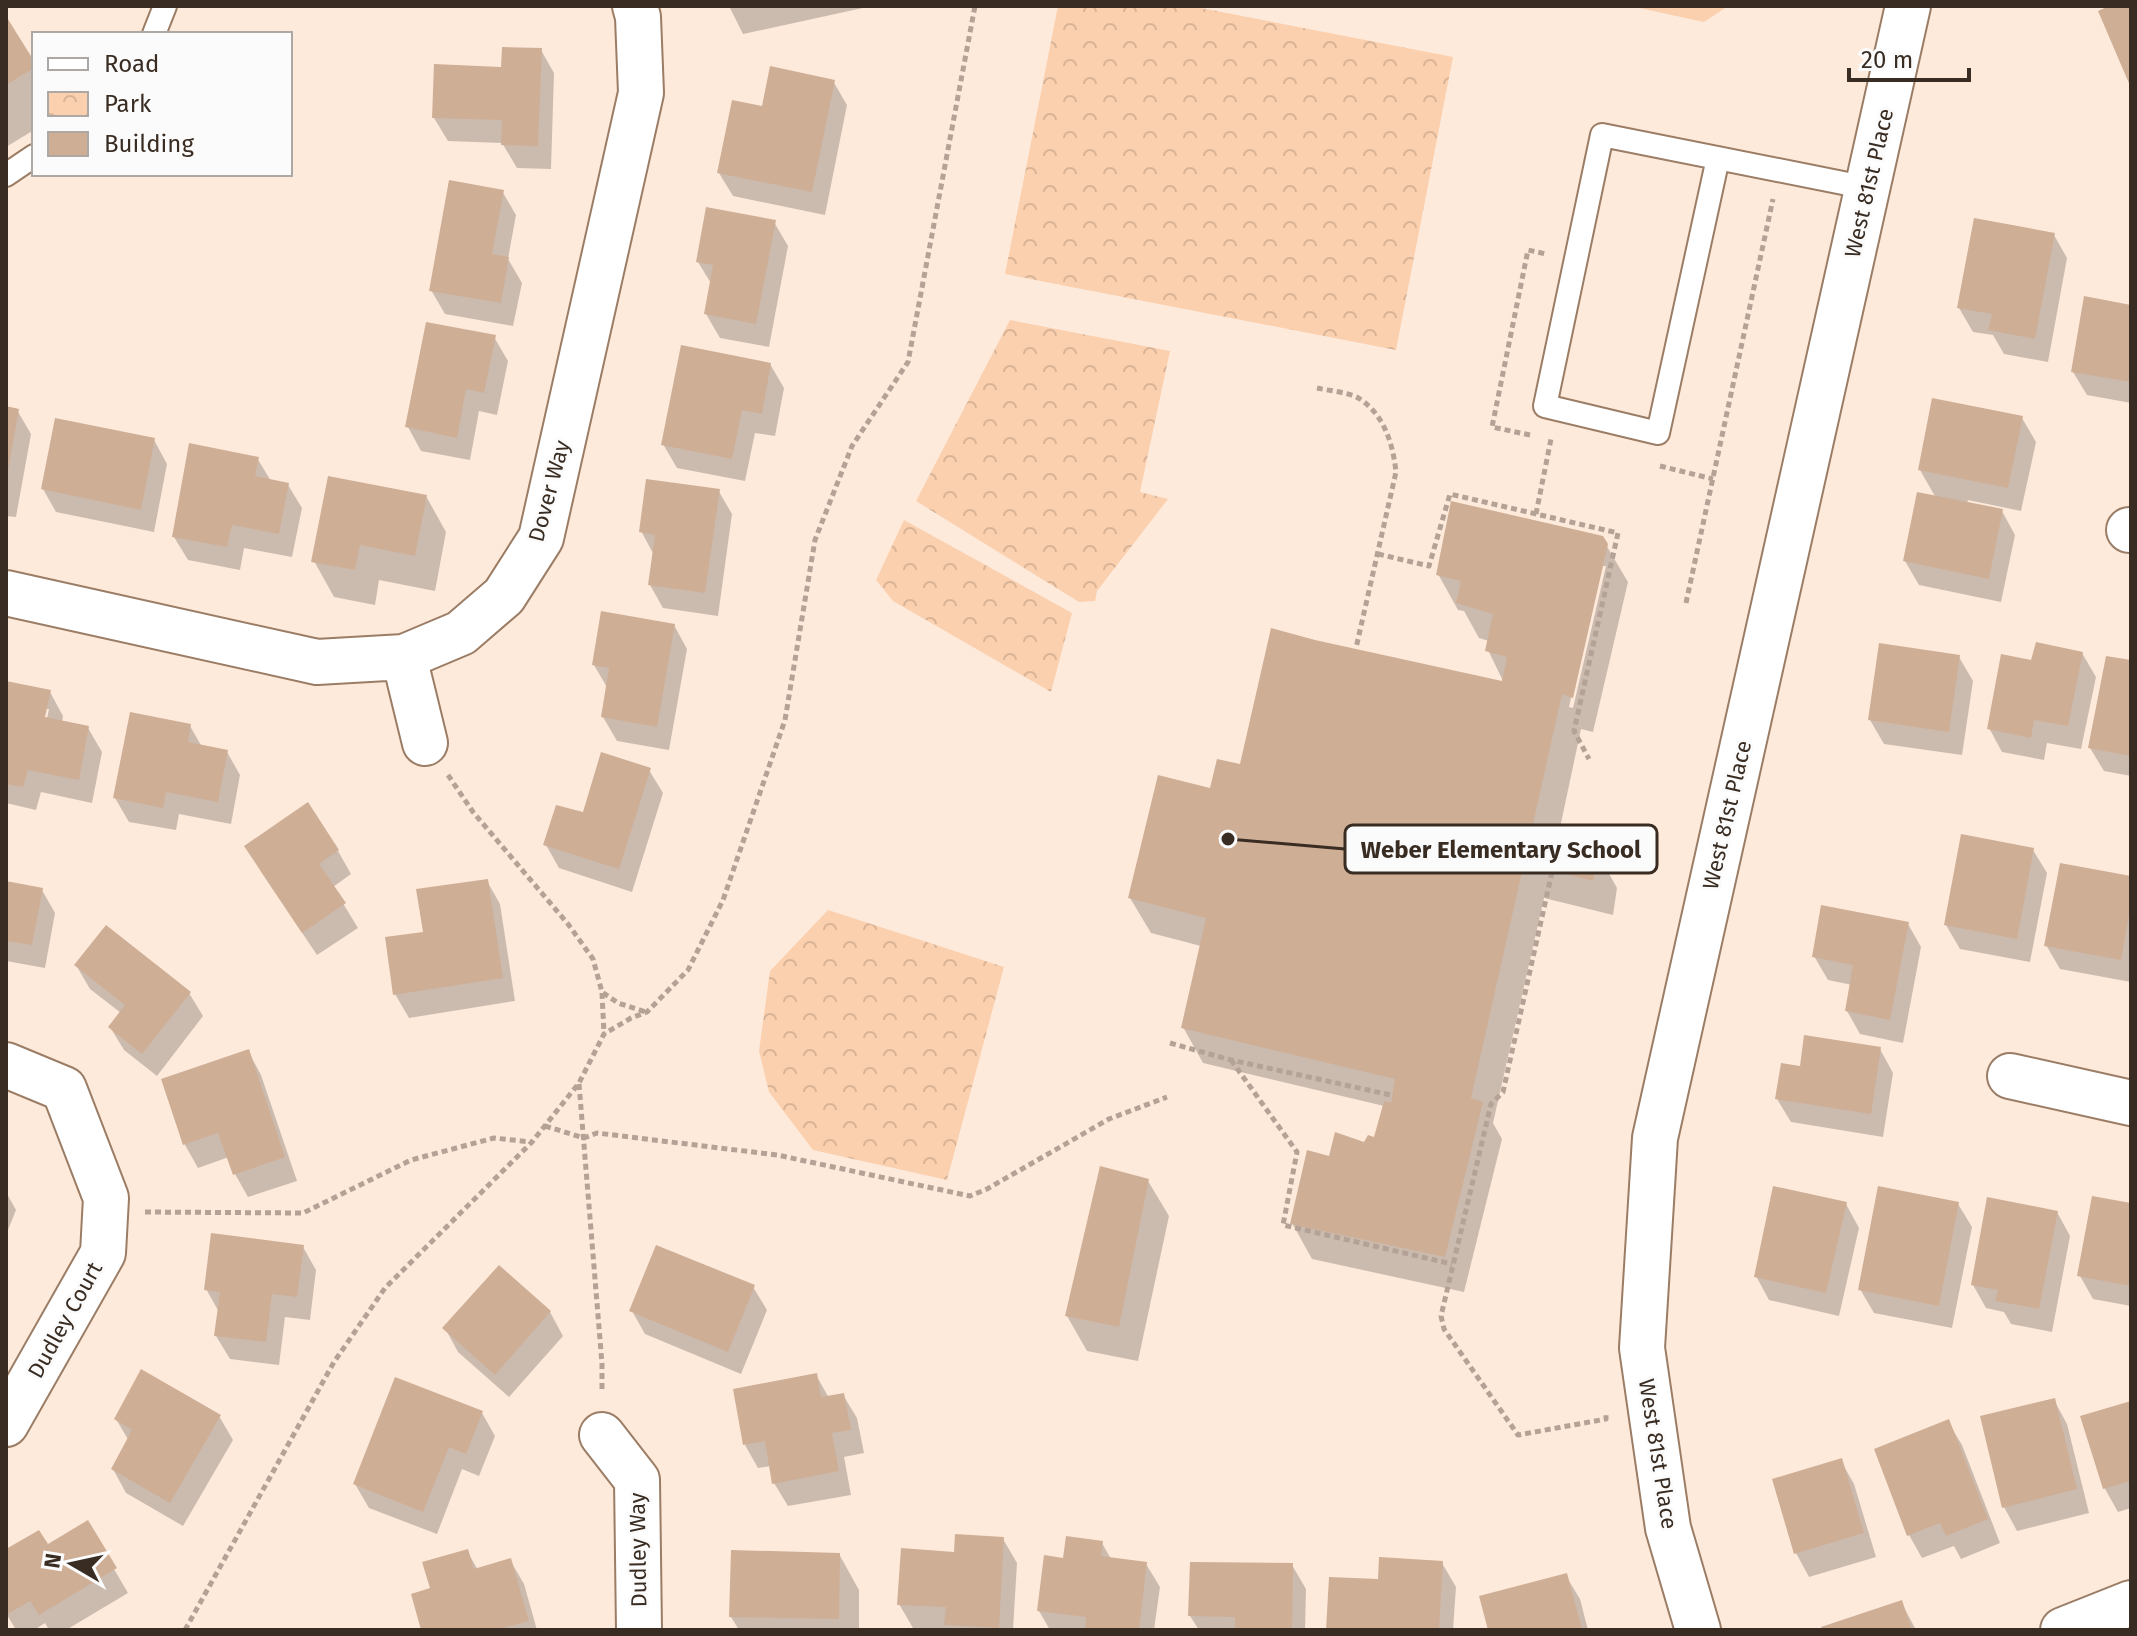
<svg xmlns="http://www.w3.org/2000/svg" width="2137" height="1636" font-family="'Fira Sans',sans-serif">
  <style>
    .park { fill: url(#park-crowns) }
    .garden { fill: #fbd0af }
    .shadow { fill: #0003; fill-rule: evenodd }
    .building { fill: #cfae96 }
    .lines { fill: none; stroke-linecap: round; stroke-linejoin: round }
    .lane-casing { stroke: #9b7d66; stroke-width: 26 }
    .street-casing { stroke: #9b7d66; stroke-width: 48 }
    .path { stroke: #b3a295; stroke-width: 5; stroke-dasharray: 6 4; stroke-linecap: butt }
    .lane { stroke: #fff; stroke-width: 22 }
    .street { stroke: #fff; stroke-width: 44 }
    .labels { text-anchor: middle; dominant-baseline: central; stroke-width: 6; stroke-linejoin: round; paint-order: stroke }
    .street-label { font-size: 22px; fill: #392c22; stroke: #fbfbfb }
    .leader { fill: none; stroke: #392c22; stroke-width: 3 }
    .callout-dot { fill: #392c22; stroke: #fbfbfb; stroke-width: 3 }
    .callout { fill: #fbfbfb; stroke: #392c22; stroke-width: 3 }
    .callout-label { font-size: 24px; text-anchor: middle; font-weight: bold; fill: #392c22 }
  </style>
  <defs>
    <pattern id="park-crowns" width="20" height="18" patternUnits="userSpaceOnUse" patternTransform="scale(2)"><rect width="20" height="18" fill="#fbd0af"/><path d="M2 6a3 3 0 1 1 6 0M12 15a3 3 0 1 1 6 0" fill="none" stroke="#d8b396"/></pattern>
  </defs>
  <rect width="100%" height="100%" fill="#feeadb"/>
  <path class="park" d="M1058 6H1191L1453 57 1396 350 1005 274Z
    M1010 320 1170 351 1140 492 1168 499 1097 591 1095 601 1079 602 916 501Z
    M904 520 1072 613 1051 692 893 601 876 580Z
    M828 910 1004 967 947 1180 813 1150 769 1092 759 1051 770 971Z"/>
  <path class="garden" d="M1630 6H1728L1704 22Z"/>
  <path class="shadow" d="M729 6H872L743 34Z
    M6 20 34 65V130L6 147Z
    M541 50 554 73 551 169 517 168 502 143 448 141 434 118 503 69Z
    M833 81 847 105 825 215 733 196 719 173 763 108Z
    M502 191 516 215 508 259 522 283 513 326 445 314 431 290Z
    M774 222 788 246 769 347 720 338 706 314 712 285 698 262Z
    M2054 235 2067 258 2048 362 2004 354 1993 335 1973 332 1959 308Z
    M2131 307V403L2087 395 2073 372Z
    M494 337 508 361 497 415 479 411 470 460 421 451 408 427Z
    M770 364 784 388 775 436 755 433 745 481 677 468 663 444Z
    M6 408 17 410 31 434 16 517 6 516Z
    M2022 418 2036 442 2021 511 1968 500 1967 504 2002 511 2015 535 2001 602 1919 585 1905 561 1936 498 1920 470Z
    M154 440 167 464 154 532 56 512 43 489Z
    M257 458 271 481 288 485 302 508 292 557 244 548 240 570 188 560 174 537Z
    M718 490 732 514 718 616 663 608 650 585 654 555 641 531Z
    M426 496 446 532 435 591 379 580 375 605 334 597 314 561Z
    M1602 538 1628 582 1593 732 1581 729 1557 842 1597 852 1617 888 1613 915 1544 898 1493 1123 1502 1139 1464 1292 1312 1259 1292 1223 1331 1159 1376 1140 1384 1106 1203 1063 1183 1027 1201 946 1151 933 1130 898 1212 790 1241 767 1504 683 1488 650 1489 641 1479 638 1464 611 1458 610 1438 574ZM1601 566H1606L1573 708 1569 707Z
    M674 625 687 649 669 750 617 741 603 717 608 689 594 665Z
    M2082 653 2096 677 2081 749 2047 743 2044 760 2002 752 1989 728 2033 663Z
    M1959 657 1973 681 1962 755 1884 744 1870 720Z
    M2131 663V776L2104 771 2090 748Z
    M6 683 50 692 63 716 62 723 88 728 102 752 92 803 41 792 36 810 6 803ZM45 709H49L45 728 41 727Z
    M190 726 202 747 227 752 240 775 231 824 179 814 176 830 129 822 115 798Z
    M649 770 663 793 632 892 559 868 546 845Z
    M2033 850 2047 873 2030 962 1960 949 1946 925Z
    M338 851 351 874 333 887 358 928 317 955 260 870Z
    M2131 878V982L2060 969 2046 945Z
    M487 881 500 904 515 1001 409 1018 395 994 425 934Z
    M6 883 42 890 55 913 45 968 6 961Z
    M1908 924 1921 947 1903 1043 1860 1034 1847 1011 1852 985 1828 980 1814 956Z
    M76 965 189 993 203 1016 157 1076 124 1050 110 1027 121 1013 90 989Z
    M1880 1049 1893 1073 1883 1137 1791 1122 1777 1099 1802 1068Z
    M248 1051 261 1075 297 1181 248 1197 235 1174 229 1157 198 1168 185 1145 163 1080Z
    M1148 1181 1169 1216 1138 1361 1087 1351 1067 1316Z
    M6 1192 16 1210 6 1235Z
    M1846 1204 1859 1228 1839 1316 1769 1300 1756 1276Z
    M1958 1204 1972 1227 1952 1328 1874 1313 1860 1289Z
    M2131 1205V1306L2093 1299 2080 1276Z
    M2057 1212 2070 1236 2052 1332 2011 1324 2004 1312 1986 1308 1973 1285Z
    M303 1247 316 1270 310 1320 285 1317 279 1365 230 1359 216 1336 219 1312 206 1289Z
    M753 1287 767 1310 741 1374 645 1334 632 1311Z
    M550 1312 563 1336 509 1397 458 1352 445 1328Z
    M816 1375 829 1398 843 1395 857 1418 864 1453 844 1457 851 1495 788 1506 774 1483 771 1466 758 1468 745 1445Z
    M2054 1400 2067 1424 2089 1513 2017 1531 2004 1507Z
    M2131 1403V1508L2118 1512 2105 1489 2083 1417Z
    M482 1413 495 1436 479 1476 462 1469 437 1534 369 1508 355 1484Z
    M219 1416 233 1440 183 1526 126 1493 113 1469 129 1441 116 1419Z
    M1948 1422 1962 1445 2000 1543 1961 1559 1954 1546 1922 1558 1909 1535Z
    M1841 1461 1854 1484 1876 1557 1809 1577 1796 1553Z
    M87 1523 128 1593 66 1630H49L45 1623 34 1630H16L6 1613V1552L47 1547Z
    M1003 1539 1017 1563 1013 1630 913 1628 899 1604 956 1554Z
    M1102 1543 1111 1559 1146 1564 1160 1587 1154 1630H1050L1039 1611 1065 1560Z
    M467 1551 478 1570 510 1560 524 1584 537 1630H423L432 1589Z
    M839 1554 859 1590V1630H739L731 1617Z
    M1442 1563 1456 1587 1453 1630H1328Z
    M1292 1565 1306 1589 1305 1630H1199L1190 1616Z
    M1566 1576 1580 1599 1588 1630H1490L1482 1598Z
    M1901 1602 1916 1630H1824Z"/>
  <path class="building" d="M2109 6H2131V88L2098 11Z
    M6 16 34 61V68L6 85Z
    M502 47 542 48 538 146 501 145 502 120 432 118 434 64 501 67Z
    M770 66 835 80 812 192 717 173 732 100 762 106Z
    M449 180 504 190 492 254 509 257 501 303 429 291Z
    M706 207 776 220 756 324 704 314 713 265 696 262Z
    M1974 218 2055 233 2035 339 1988 330 1992 314 1957 308Z
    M2084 296 2131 305V382L2071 372Z
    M426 322 496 335 484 393 466 389 457 438 405 427Z
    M681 345 771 363 762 414 742 410 732 459 661 445Z
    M1932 398 2023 416 2008 488 1918 470Z
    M6 406 19 409 8 470H6Z
    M55 418 155 438 141 510 41 489Z
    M189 443 259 457 255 476 289 483 279 534 232 525 227 547 172 537Z
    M328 476 427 495 415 556 360 545 355 570 311 562Z
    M646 479 720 489 705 593 648 585 655 535 639 532Z
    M1917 492 2003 509 1989 579 1903 561Z
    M1451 501 1603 536 1608 544 1573 698 1562 694 1531 833 1598 851 1593 881 1524 863 1471 1098 1483 1102 1445 1257 1290 1224 1307 1150 1329 1156 1335 1132 1364 1142 1368 1135 1374 1137 1384 1101 1391 1103 1395 1079 1181 1028 1206 918 1128 898 1158 775 1210 788 1217 759 1240 764 1271 628 1315 640 1502 681 1507 657 1485 651 1493 614 1456 603 1461 581 1436 575Z
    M601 611 675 624 657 727 601 717 609 668 592 665Z
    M2036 642 2083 652 2068 726 2034 720 2031 738 1987 729 2001 654 2031 660Z
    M1879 643 1960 655 1949 732 1868 720Z
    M2106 656 2131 660V756L2088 748Z
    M6 681 51 690 45 717 89 726 79 780 28 770 23 787 6 784Z
    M130 712 191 724 188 742 228 750 218 802 166 792 163 808 113 798Z
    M601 752 651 768 619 869 543 845 556 805 583 812Z
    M308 802 339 850 319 864 346 903 302 933 244 846Z
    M1961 834 2034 848 2017 939 1944 925Z
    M2060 863 2131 876V904L2121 960 2044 946Z
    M488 879 503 978 393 995 385 937 423 932 416 889Z
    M6 881 43 888 32 945 6 941Z
    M1821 905 1909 922 1890 1020 1845 1011 1853 965 1812 957Z
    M106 925 191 992 142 1054 108 1027 125 1005 74 965Z
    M1804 1035 1881 1047 1871 1114 1775 1099 1781 1063 1800 1066Z
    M249 1049 285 1157 233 1175 218 1133 183 1145 161 1079Z
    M1100 1166 1149 1179 1119 1327 1065 1316Z
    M1773 1186 1847 1202 1826 1293 1754 1277Z
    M1878 1186 1959 1202 1939 1306 1858 1290Z
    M2092 1196 2131 1203V1286L2077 1276Z
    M1987 1197 2058 1211 2039 1309 1995 1301 1998 1290 1971 1285Z
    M211 1233 304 1245 297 1297 272 1294 266 1342 214 1336 220 1292 204 1290Z
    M656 1245 755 1285 728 1352 629 1311Z
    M499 1265 551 1311 495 1375 442 1328Z
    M141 1369 221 1415 170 1503 111 1469 132 1430 114 1419Z
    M817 1373 821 1397 844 1393 851 1430 832 1433 839 1471 772 1484 765 1441 743 1445 733 1389Z
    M395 1377 483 1411 466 1454 449 1447 423 1512 353 1484Z
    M2055 1398 2077 1489 2002 1508 1980 1416Z
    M2131 1401V1481L2103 1489 2080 1416Z
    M1949 1419 1988 1519 1946 1536 1940 1523 1907 1536 1874 1449Z
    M1842 1458 1864 1533 1794 1554 1772 1479Z
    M88 1520 117 1568 39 1615 30 1601 6 1615V1549L39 1530 48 1544Z
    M955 1534 1004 1537 999 1628 944 1625 946 1607 897 1605 901 1548 954 1552Z
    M1066 1536 1103 1541 1101 1556 1147 1562 1139 1630H1085L1086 1617 1037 1611 1044 1555 1063 1558Z
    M468 1549 474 1569 511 1558 529 1621 496 1630H421L411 1594 430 1588 422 1562Z
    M731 1550 840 1553 839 1619 729 1617Z
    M1379 1557 1443 1561 1439 1630H1326L1329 1577 1378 1579Z
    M1190 1562 1293 1563 1292 1630H1235V1617L1188 1616Z
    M1567 1573 1582 1629 1488 1630 1479 1596Z
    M1902 1600 1912 1630H1822L1821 1627Z"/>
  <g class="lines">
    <g class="lane-casing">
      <path id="lane" d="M154 34 165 6
        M1718 158 1658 433 1545 406 1602 135 1868 188
        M6 175 34 156"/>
    </g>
    <g class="street-casing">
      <path id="street" d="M2129 530H2131
        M6 593 317 662 404 657 461 633 504 596 541 538 641 93 638 17 635 6
        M404 657 425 743
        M6 1065 64 1089 106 1198 103 1253 6 1424
        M2010 1076 2131 1103
        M602 1435 637 1480 639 1630
        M1698 1630 1668 1528 1642 1348 1655 1138 1908 6
        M2063 1630 2131 1603"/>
    </g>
    <path class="path" d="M1317 388C1330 391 1349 392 1360 399 1385 416 1393 445 1396 472L1356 648
      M1530 435 1492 427 1528 250 1546 254
      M1660 466 1713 479
      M1536 514 1551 439
      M1378 554 1429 566 1450 494 1618 533 1574 731 1589 759
      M1686 603 1773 199
      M448 775 473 812 568 924 593 959 602 992 618 1003 646 1012
      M1552 872 1503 1092 1491 1104 1441 1316 1444 1329 1518 1435 1606 1419V1413
      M602 993 604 1034
      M1170 1043 1231 1060 1391 1095
      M1231 1060 1297 1152 1283 1225 1452 1264
      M579 1084 602 1364V1393
      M545 1126 584 1138 597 1133 777 1155 970 1196 987 1189 1109 1119 1167 1097
      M145 1212 303 1213 411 1160 494 1138 531 1142
      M185 1630 334 1362 385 1288 532 1142 579 1083 604 1034 631 1018 647 1012 688 970 723 900 785 720 815 540 852 446 908 362 975 6"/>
    <use href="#lane" class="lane"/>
    <use href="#street" class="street"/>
  </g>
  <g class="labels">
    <g class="street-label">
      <text transform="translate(1869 183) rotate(-77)">West 81st Place</text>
      <text transform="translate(549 491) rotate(-75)">Dover Way</text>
      <text transform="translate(1727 815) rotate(-77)">West 81st Place</text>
      <text transform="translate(65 1320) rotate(-61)">Dudley Court</text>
      <text transform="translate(1658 1454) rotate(81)">West 81st Place</text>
      <text transform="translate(638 1550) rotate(-91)">Dudley Way</text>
    </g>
  </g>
  <path class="leader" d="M1228 839L1345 849"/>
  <circle class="callout-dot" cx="1228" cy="839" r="8"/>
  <rect class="callout" x="1345" y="825" width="312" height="48" rx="8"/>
  <g class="callout-label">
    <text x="1501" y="858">Weber Elementary School</text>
  </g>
  <rect width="2137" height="1636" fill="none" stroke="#392c22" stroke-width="16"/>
  <rect x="32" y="32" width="260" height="144" fill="#fbfbfb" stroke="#ada8a4" stroke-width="2"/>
  <rect x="48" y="58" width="40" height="12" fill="#ffffff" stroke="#ada8a4" stroke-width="2"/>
  <text x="104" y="72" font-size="24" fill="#392c22">Road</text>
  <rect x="48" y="92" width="40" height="24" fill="url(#park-crowns)" stroke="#ada8a4" stroke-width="2"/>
  <text x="104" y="112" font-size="24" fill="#392c22">Park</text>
  <rect x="48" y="132" width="40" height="24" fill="#cfae96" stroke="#ada8a4" stroke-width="2"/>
  <text x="104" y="152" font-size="24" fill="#392c22">Building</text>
  <g transform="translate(72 1564) rotate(279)" stroke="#fbfbfb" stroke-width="6" paint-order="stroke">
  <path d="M0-6L14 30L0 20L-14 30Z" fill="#392c22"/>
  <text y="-12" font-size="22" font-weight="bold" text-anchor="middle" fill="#392c22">N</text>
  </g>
  <path d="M1849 68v12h120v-12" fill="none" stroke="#392c22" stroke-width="4"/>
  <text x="1861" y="68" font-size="24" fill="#392c22" stroke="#fbfbfb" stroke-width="6" paint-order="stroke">20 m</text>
</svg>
